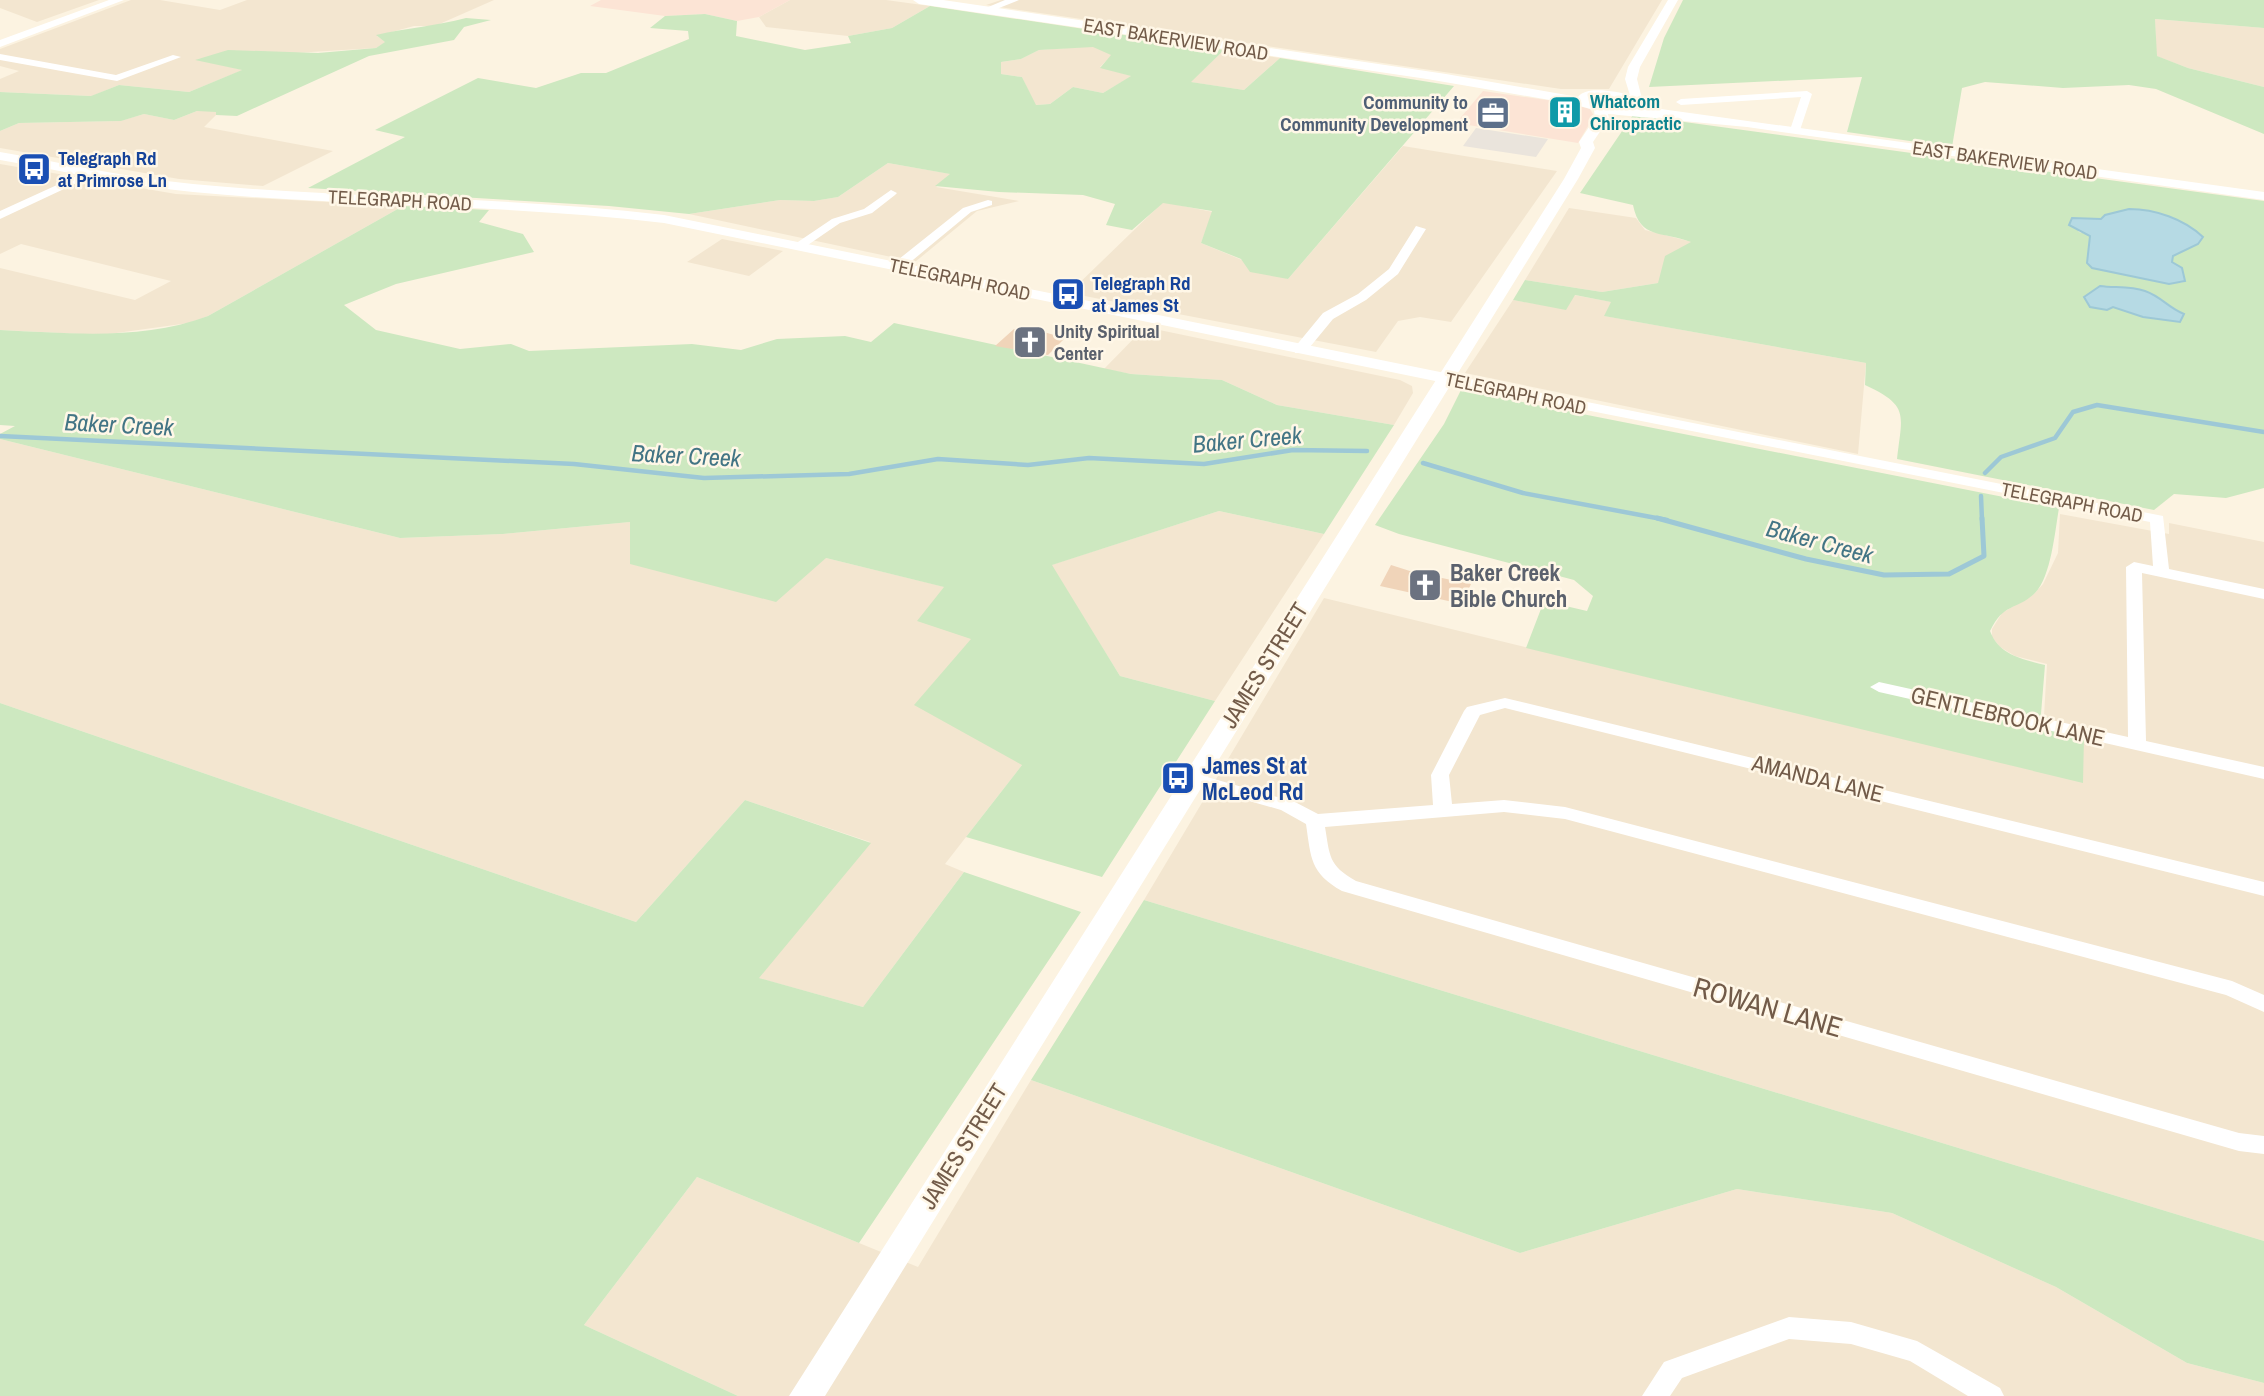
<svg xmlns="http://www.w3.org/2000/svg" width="2264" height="1396" font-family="'Archivo Narrow',sans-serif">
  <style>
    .residential { fill: #f3e6d0 }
    .commercial { fill: #fce4d5 }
    .industrial { fill: #eae4dc }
    .green { fill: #cde8c0; fill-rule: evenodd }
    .water { fill: #b6dae4; stroke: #9dc8d6; stroke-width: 2 }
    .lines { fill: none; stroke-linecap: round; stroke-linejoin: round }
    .stream-far1 { stroke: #9dc8d6; stroke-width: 4.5 }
    .stream { stroke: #9dc8d6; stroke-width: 5 }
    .building { fill: #f0d4b9 }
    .minor { fill: #fff; fill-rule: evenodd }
    .tertiary { fill: #fff; fill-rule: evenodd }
    .secondary { fill: #fff; fill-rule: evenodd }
    .labels { text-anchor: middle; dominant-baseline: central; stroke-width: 5; stroke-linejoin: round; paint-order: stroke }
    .far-street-label { font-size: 19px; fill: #725b49; stroke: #fff7e7 }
    .far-culture-label { font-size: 19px; font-weight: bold; fill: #0d838f; stroke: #fff7e7; text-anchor: start }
    .far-service-label { font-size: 19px; font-weight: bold; fill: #4e5e75; stroke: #fff7e7; text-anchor: end }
    .far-transit-label { font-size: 19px; font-weight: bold; fill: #164399; stroke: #fff7e7; text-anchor: start }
    .far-worship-label { font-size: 19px; font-weight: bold; fill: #5b616d; stroke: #fff7e7; text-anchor: start }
    .worship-label { font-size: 23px; font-weight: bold; fill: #5b616d; stroke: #fff7e7; text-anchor: start }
    .street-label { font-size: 23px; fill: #725b49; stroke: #fff7e7 }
    .transit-label { font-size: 23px; font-weight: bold; fill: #164399; stroke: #fff7e7; text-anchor: start }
    .water-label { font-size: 24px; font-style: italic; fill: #437585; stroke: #fff7e7 }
    .near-street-label { font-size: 28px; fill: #725b49; stroke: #fff7e7 }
  </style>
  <rect width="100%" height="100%" fill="#fcf3e1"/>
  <path class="residential" d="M0 0H99L37 22 0 8Z
    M131 0H160L220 10 247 0H494L435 26H414L377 36 386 42 376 48 197 59 243 70 189 92 119 85 92 96 0 92V79L19 71 0 66V49Z
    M790 0H886L930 6 892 28 848 36 766 27 759 17Z
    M1001 0H1662L1609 89H1561L986 5Z
    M2155 19 2264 28V87L2188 68 2156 56Z
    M1094 46 1112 55 1100 67 1132 76 1103 93 1073 87 1050 104 1035 105 1022 77 1001 74V62L1021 59 1039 50Z
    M1224 50 1280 58 1244 90 1190 82Z
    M210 110 217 112 216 115 204 127 333 151 263 186 179 179 0 148V131L19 123 120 121 144 114 174 120 197 111Z
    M1403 146 1557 171 1451 322 1420 317 1398 321 1376 352 1069 293 1163 202 1213 212 1201 243 1288 279Z
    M888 163 951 174 936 187 1019 201 977 211 915 262 689 214 780 200 814 201 838 197Z
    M0 164 176 194 403 206 208 316 189 323 102 335 0 330V268L135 300 171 281 21 244 0 254Z
    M1569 208 1636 218 1645 230 1692 242 1658 283 1602 292 1525 280Z
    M722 239 783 251 749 276 687 262Z
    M1574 295 1612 302 1605 316 1866 363 1858 454 1465 373 1513 300 1566 309Z
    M1145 327 1400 380 1412 386 1413 393 1394 425 1277 405 1222 380 1131 374 1104 369Z
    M0 439 400 538 503 534 630 522 826 558 945 587 972 638 1022 765 945 864 964 872 863 1007 758 978 870 842 745 800 636 922 0 703Z
    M1219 511 1324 534 1215 701 1120 676 1051 565Z
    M2060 514 2169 534V523L2264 542V1241L1144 900 1324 598 1750 702 2044 716 2047 664 2015 656 2000 647 1992 637V629L2002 613 2034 594 2043 584 2058 553Z
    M1031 1080 1520 1253 1737 1189 1892 1213 2056 1287 2187 1363 2264 1383V1396H738L584 1325 697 1177 918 1267Z"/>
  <path class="commercial" d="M601 0H790L759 17 737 21 705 14 665 16 590 6Z
    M1483 91 1567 103 1590 109 1594 116 1578 143 1456 123Z"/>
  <path class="industrial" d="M1476 128 1548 139 1536 157 1463 146Z"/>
  <path class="green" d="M1683 0H2264V28L2155 19 2157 56 2188 68 2264 87V134L2156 89 2129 85 2063 88 1985 82 1962 88 1952 147 1847 132 1862 77 1649 87 1664 38Z
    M930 6 1224 50 1191 82 1244 90 1280 58 1454 86 1288 279 1250 272 1241 259 1201 243 1212 211 1163 203 1132 230 1106 225 1115 204 1083 195 999 192 935 186 950 174 888 163 838 197 814 201 780 200 689 214 609 206 308 188 405 137 375 130 478 78 536 88 581 73H606L689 39 688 31 650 28 665 16 705 14 737 21 736 36 805 50 851 43 848 36 892 28ZM1093 47 1111 55 1100 68 1131 76 1103 93 1073 87 1050 104 1036 105 1022 77 1001 74V62L1021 59 1039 50Z
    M466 18 491 20 464 27 454 40 369 56 237 116 216 115V112L197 111 174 120 144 114 121 121 19 123 0 131V92L91 96 119 85 189 92 242 70 195 60 228 50 318 53 376 48 385 42 376 35C406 28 436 26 466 18Z
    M1633 115 2264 201V488L2226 498 2174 494 2154 510 1897 459C1902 414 1910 406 1865 385L1866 363 1604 316 1611 302 1575 295 1566 310 1513 300 1525 280 1602 292 1658 283 1665 256 1691 242C1663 231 1640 240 1633 205L1580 193ZM2129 209 2170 217 2195 230 2198 244 2173 256 2172 262 2184 282 2169 284 2092 268 2090 235 2079 232 2072 218 2101 219 2105 215ZM2122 287 2183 314V315L2180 322 2143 317 2113 307 2107 310 2114 288Z
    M403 206 489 210 479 222 523 234 534 252 396 284 344 305 376 330 460 349 511 344 529 351 692 344 741 350 777 339 845 336 871 342 894 323 1131 374 1222 380 1277 405 1394 425 1324 534 1219 511 1052 565 1120 676 1215 701 1102 877 966 837 1022 765 914 705 971 639 917 621 944 587 826 558 776 602 630 564V522L503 534 400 538 0 439V434L15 426 0 425V330C70 333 141 341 208 316Z
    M1461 390 2059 508C2055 531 2051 577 2035 593 2016 611 2004 602 1990 631 1999 655 2022 659 2045 665L2041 714 2084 737 2083 783 1526 648 1544 601 1587 611 1593 596 1574 580 1399 534 1375 525 1444 424Z
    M0 703 636 922 745 800 871 843 759 978 863 1007 964 872 1081 912 859 1243 697 1177 584 1325 738 1396H0Z
    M1144 900 2264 1241V1383L2187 1363 2056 1287 1892 1213 1737 1189 1520 1253 1031 1080Z"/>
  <path class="water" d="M2129 209C2155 209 2184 219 2203 237L2198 244 2173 256 2172 262 2182 268 2185 281 2169 284 2092 268 2087 263 2090 236 2069 225 2072 218 2101 219 2105 215Z
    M2100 286C2115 288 2130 286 2145 291 2162 297 2167 307 2184 314L2180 322 2143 317 2113 307 2107 310 2090 307 2084 297Z"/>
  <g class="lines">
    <path class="stream-far1" d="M0 436 574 464 704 478 849 474 938 459 1028 465 1089 458 1204 464 1293 450 1367 451
      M1423 463 1523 493 1667 520
      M1985 473 2001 457 2055 438 2073 412 2097 405 2264 432
      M1981 496 1982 520"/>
    <path class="stream" d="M1657 518 1806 559 1884 575 1949 574 1984 556 1982 518"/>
  </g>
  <path class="building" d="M1014 329 1030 332 1033 329 1065 338 1048 355 995 346Z
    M1391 565 1413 572 1471 584 1462 604 1380 586Z"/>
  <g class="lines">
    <path class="minor" d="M1005 0H1019L989 12 981 10Z
      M0 54 116 75 173 55 181 57 117 81 0 60Z
      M1807 91 1812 94 1800 130 1795 133 1790 130 1801 97 1681 105 1676 102 1681 99Z
      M92 169 96 170V174L0 219V211Z
      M891 190 897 193 895 195 872 213 840 223 802 249 792 246 832 219 864 209Z
      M988 200 992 201V205L971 212 902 269H894V263L963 208Z
      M1416 226 1426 229 1398 274 1366 300 1333 319 1305 353H1295V347L1323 313 1358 294 1389 269Z
      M1445 374 2163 516 2169 569 2264 589V599L2142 573 2146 741 2264 767V779L1879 692 1870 687 1879 682 2128 737 2126 567 2134 562 2153 566 2150 522 1440 381 1438 378Z
      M1505 698 2264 882V896L1505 708 1480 715 1449 775 1452 804 1504 800 1565 807 2232 981 2264 995V1012L2226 995 1565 819 1504 812 1325 827C1330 856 1328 865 1356 881L2239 1133 2264 1136V1154L2239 1151 1342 891C1310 873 1311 858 1306 824L1281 810 1186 783 1184 779 1193 773 1295 802 1318 814 1433 805 1431 775 1464 711 1467 707Z
      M1789 1317 1851 1322 1917 1341 2000 1388 2004 1396H1968L1910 1361 1851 1344 1789 1339 1682 1378 1670 1396H1642L1664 1362Z"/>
    <path class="tertiary" d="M109 0H124L0 47V40Z
      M1668 0H1678L1640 67 1637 79 1642 99 1640 102H1632L1625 79 1628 67Z
      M0 152C64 163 128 178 193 184 350 199 508 196 664 215L1445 373 1453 378 1445 383 664 223C508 204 350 207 193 192 128 186 64 171 0 160Z"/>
    <path class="secondary" d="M913 0H943L1446 74 1578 97C1590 81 1643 98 1661 104V109L2264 192V200L1747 127 1608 114 1609 118 1593 142 1595 148 1578 179 825 1396H789L1564 179 1581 148 1579 142 1595 118 1594 110 1573 104 1427 79 919 4ZM1589 100H1623L1648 109 1617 108Z"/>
  </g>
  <defs>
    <g id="building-square" transform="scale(1.75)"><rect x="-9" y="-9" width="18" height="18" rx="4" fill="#0f9aa8" stroke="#fff7e7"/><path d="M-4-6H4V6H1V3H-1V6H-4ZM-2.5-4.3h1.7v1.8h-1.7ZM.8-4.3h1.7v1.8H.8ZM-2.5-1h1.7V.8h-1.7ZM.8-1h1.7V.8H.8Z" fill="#fff"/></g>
    <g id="office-square" transform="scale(1.75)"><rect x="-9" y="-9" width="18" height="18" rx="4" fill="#5c6f8a" stroke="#fff7e7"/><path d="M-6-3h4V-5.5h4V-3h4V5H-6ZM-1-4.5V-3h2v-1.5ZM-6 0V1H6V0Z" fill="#fff"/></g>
    <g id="bus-square" transform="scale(1.75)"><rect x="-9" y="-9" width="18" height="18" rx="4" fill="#1a4fb4" stroke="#fff7e7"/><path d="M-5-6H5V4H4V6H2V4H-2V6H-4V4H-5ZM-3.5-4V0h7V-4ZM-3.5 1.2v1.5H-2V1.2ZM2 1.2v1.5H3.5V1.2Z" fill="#fff"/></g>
    <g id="church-square" transform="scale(1.75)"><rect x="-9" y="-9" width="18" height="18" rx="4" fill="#6b7280" stroke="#fff7e7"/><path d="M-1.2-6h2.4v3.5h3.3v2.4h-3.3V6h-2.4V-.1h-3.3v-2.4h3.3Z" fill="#fff"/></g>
  </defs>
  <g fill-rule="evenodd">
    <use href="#building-square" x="1565" y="112"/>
    <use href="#office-square" x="1493" y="113"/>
    <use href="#bus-square" x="34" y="169"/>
    <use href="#bus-square" x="1068" y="294"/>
    <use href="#church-square" x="1030" y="342"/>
    <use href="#church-square" x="1425" y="585"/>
    <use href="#bus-square" x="1178" y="778"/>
  </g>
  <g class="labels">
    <g class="far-street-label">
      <text transform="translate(1176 39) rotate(9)">EAST BAKERVIEW ROAD</text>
      <text transform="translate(2005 160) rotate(8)">EAST BAKERVIEW ROAD</text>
      <text transform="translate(400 200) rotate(3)">TELEGRAPH ROAD</text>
      <text transform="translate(960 279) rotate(12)">TELEGRAPH ROAD</text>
      <text transform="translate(1516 393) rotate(12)">TELEGRAPH ROAD</text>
      <text transform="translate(2072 502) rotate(11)">TELEGRAPH ROAD</text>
    </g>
    <g class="far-culture-label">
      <text x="1590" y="101">Whatcom<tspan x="1590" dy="22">Chiropractic</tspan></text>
    </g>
    <g class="far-service-label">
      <text x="1468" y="102">Community to<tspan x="1468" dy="22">Community Development</tspan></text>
    </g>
    <g class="far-transit-label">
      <text x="58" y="158">Telegraph Rd<tspan x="58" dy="22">at Primrose Ln</tspan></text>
      <text x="1092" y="283">Telegraph Rd<tspan x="1092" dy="22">at James St</tspan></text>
    </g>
    <g class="far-worship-label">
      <text x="1054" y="331">Unity Spiritual<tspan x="1054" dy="22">Center</tspan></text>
    </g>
    <g class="worship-label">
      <text x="1450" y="572">Baker Creek<tspan x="1450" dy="26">Bible Church</tspan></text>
    </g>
    <g class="street-label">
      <text transform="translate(1264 665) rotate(-58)">JAMES STREET</text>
      <text transform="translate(2008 716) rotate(13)">GENTLEBROOK LANE</text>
      <text transform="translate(1818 778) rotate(14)">AMANDA LANE</text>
      <text transform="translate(963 1146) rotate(-58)">JAMES STREET</text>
    </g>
    <g class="transit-label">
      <text x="1202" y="765">James St at<tspan x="1202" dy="26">McLeod Rd</tspan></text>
    </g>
    <g class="water-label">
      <text transform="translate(119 424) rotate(3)">Baker Creek</text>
      <text transform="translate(1247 439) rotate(-5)">Baker Creek</text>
      <text transform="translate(686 455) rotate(3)">Baker Creek</text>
      <text transform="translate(1820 541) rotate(15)">Baker Creek</text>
    </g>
    <g class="near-street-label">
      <text transform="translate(1768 1007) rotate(16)">ROWAN LANE</text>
    </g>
  </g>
</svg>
